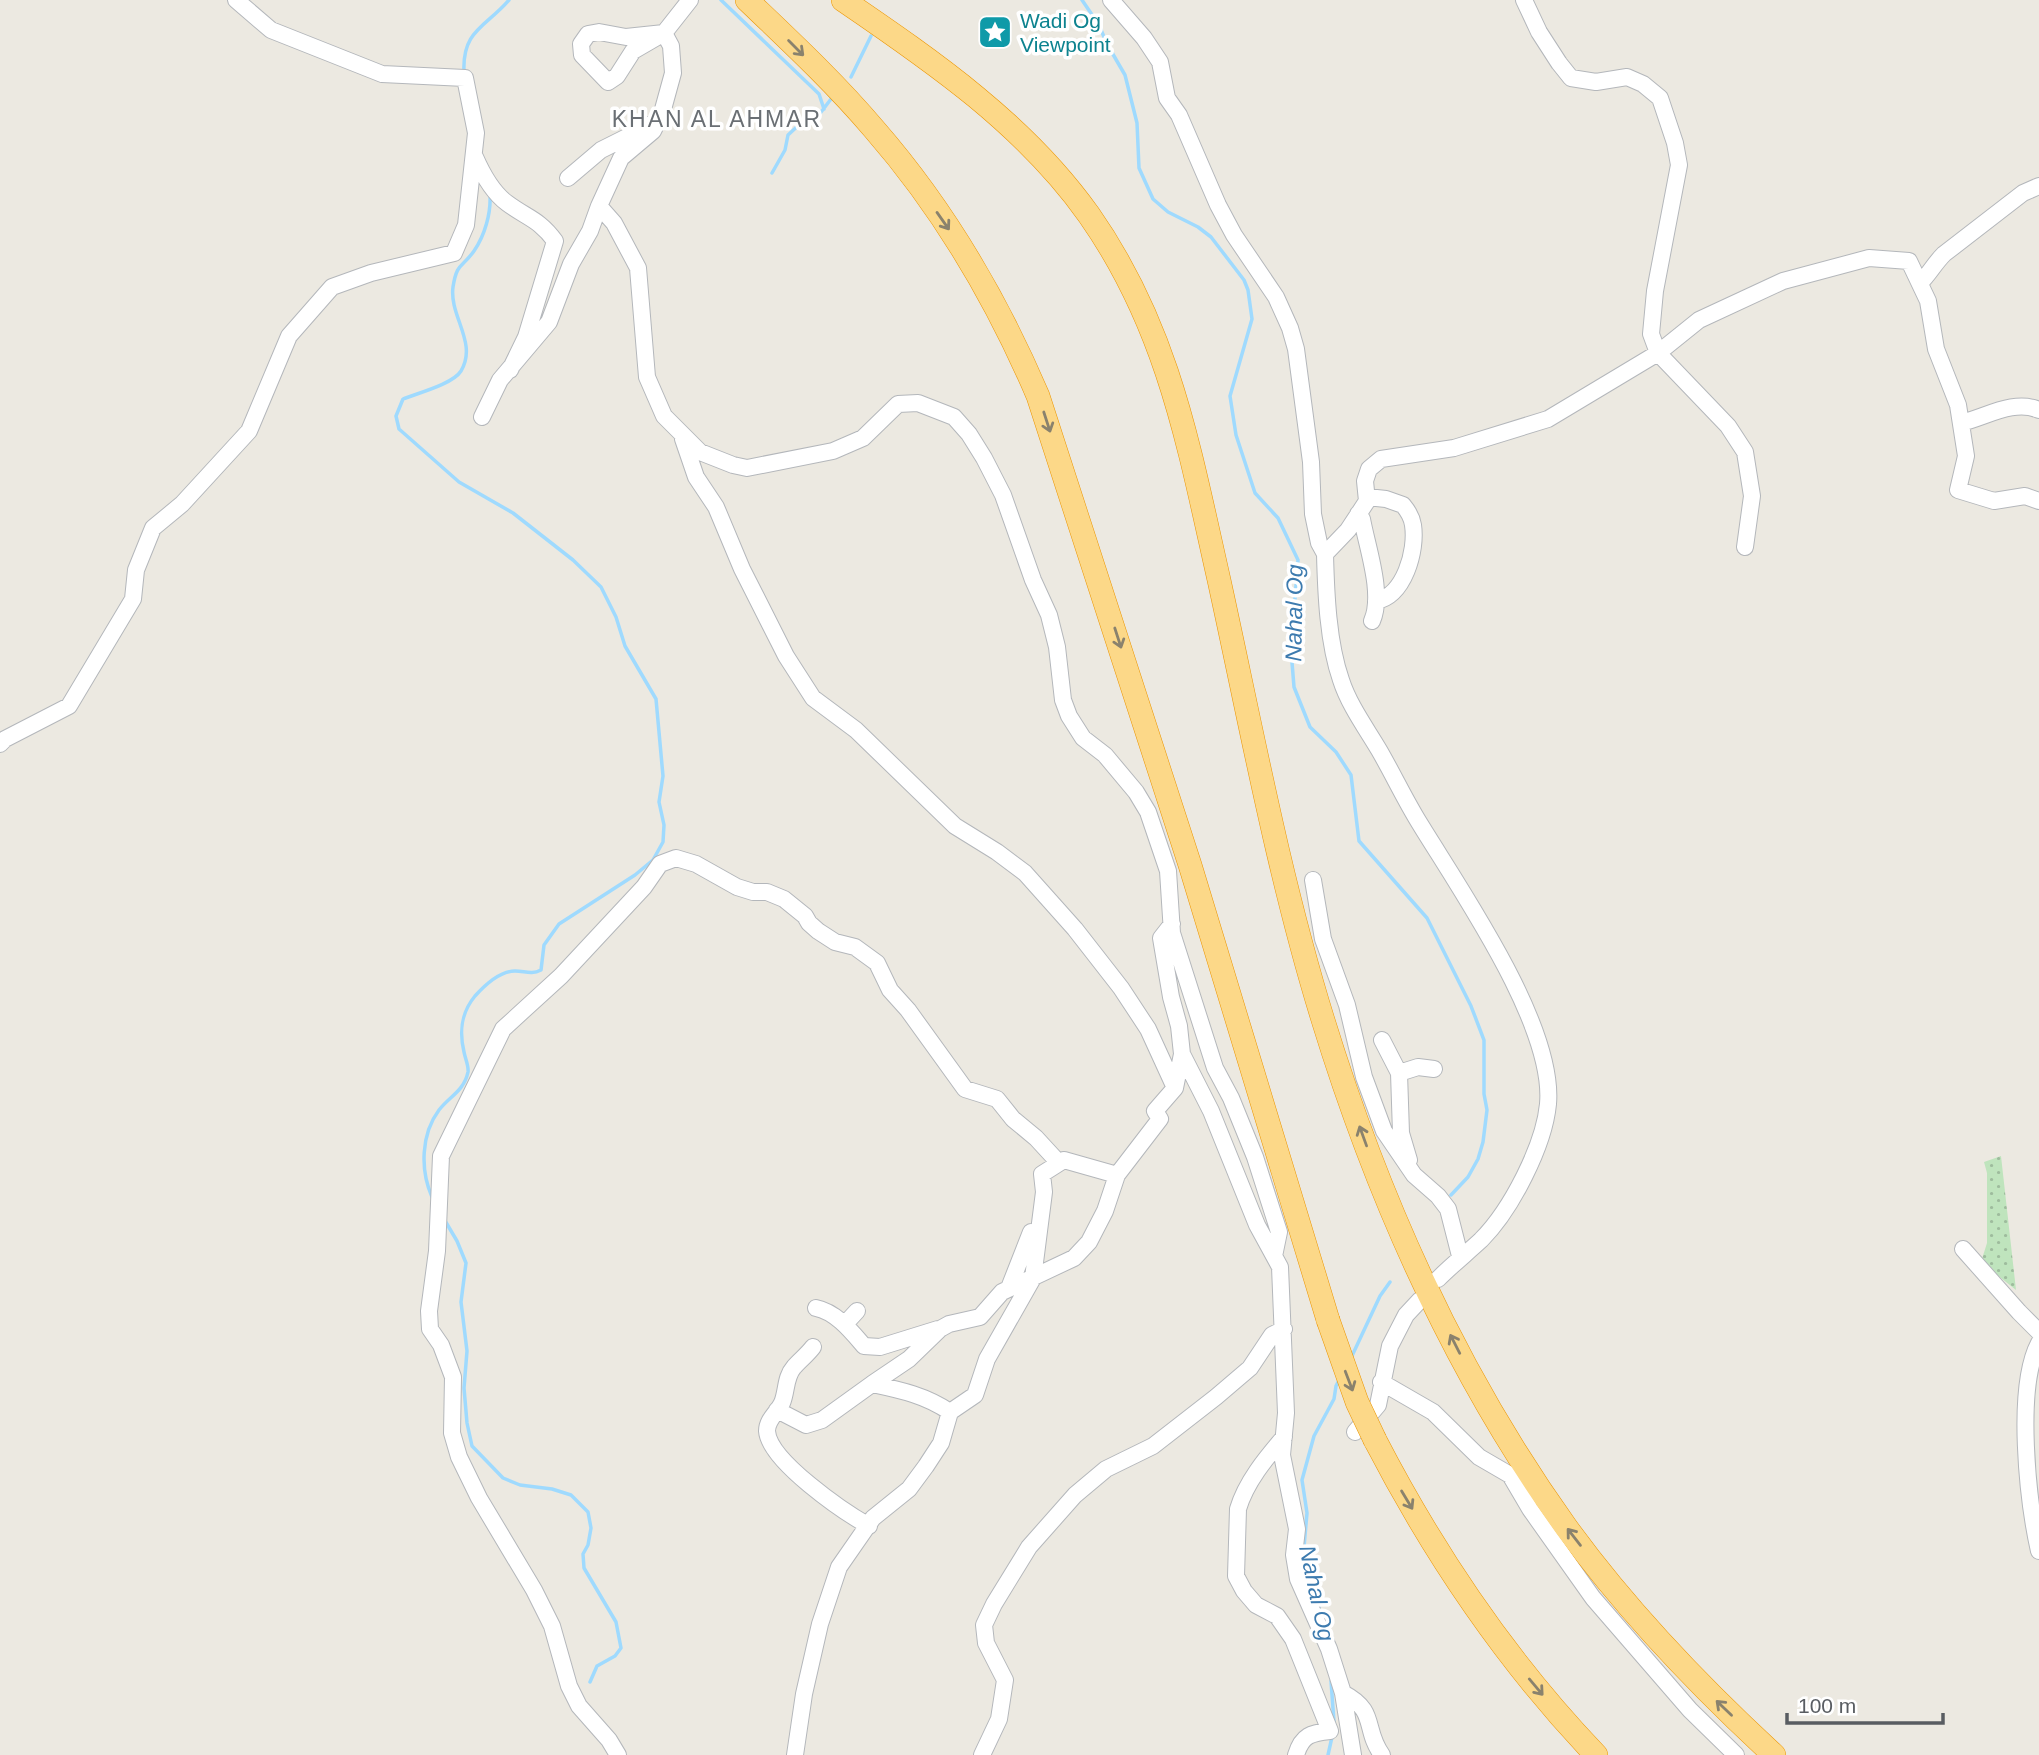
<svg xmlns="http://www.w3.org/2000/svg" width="2039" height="1755" font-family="Helvetica,sans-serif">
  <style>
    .park { fill: url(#park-dots) }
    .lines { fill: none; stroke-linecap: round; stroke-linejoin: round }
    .stream { stroke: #9fdafe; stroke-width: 3.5 }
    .minor-casing { stroke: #b4b7bb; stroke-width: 18 }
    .highway-casing { stroke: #eb9502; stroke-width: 24 }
    .minor { stroke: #fff; stroke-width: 16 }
    .highway { stroke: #fcd888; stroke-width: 23 }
    .highway-bridge-casing { stroke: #eb9502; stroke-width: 24; stroke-linecap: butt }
    .highway-bridge { stroke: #fcd888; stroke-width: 23 }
    .oneway { stroke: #8a826d }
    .labels { text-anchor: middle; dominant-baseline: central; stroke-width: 7; stroke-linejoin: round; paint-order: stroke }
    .culture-label { font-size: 21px; fill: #0d838f; stroke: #fff; text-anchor: start }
    .neighbourhood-label { font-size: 23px; letter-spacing: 2px; fill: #6a6f74; stroke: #fff }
    .water-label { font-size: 23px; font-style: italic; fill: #3d7baf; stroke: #fff }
  </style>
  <defs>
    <pattern id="park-dots" width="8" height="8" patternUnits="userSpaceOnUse" patternTransform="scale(1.75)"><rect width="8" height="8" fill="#bfe4bd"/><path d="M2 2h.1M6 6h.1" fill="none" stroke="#9ebc9d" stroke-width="1.8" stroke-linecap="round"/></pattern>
  </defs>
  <rect width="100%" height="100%" fill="#ece9e1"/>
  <path class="park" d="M2001 1156 2016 1290 1981 1262 1987 1243V1173L1984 1162Z"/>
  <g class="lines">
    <path class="stream" d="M721 0 819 94 824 109
      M1082 0 1099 25 1107 44 1125 75 1137 123 1139 168 1153 199 1168 212 1198 227 1211 237 1244 280 1248 290 1252 319 1230 396 1236 435 1255 493 1278 518 1298 560 1291 650 1294 687 1310 727 1336 752 1351 775 1359 841 1427 918 1471 1006 1484 1040V1094L1487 1110 1483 1142 1478 1159 1468 1177 1451 1195
      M464 72C462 30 486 27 509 0
      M851 77 871 36
      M772 173 785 150 788 135 801 123 815 120 831 99
      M432 1197C420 1170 421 1134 439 1110 450 1096 464 1091 468 1072 469 1066 465 1058 464 1052 459 1031 461 1013 475 996 484 986 500 971 515 971 525 971 531 975 541 970L544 945 559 924 635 875 653 860 663 842 664 825 659 802 663 776 656 699 625 646 616 617 601 587 573 560 513 513 459 482 399 429 396 416 403 399C418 393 453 384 461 371 478 343 449 316 453 287 457 262 462 268 474 251 485 235 491 213 490 195
      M444 1219 457 1241 466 1263 461 1302 467 1351 464 1388 467 1423 472 1446 503 1478 520 1485 552 1489 571 1495 588 1512 591 1528 588 1545 583 1554 584 1568 616 1622 621 1648 615 1656 597 1666 590 1682
      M1351 1358 1380 1296 1390 1282
      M1319 1608 1304 1547 1307 1513 1302 1480 1314 1436 1334 1399 1336 1386 1340 1378
      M1331 1681 1334 1722
      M1328 1755 1332 1737"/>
    <g class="minor-casing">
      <path id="minor" d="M690 0 664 33 633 51 617 76 608 82 582 55 581 44 588 34 599 32 626 37 664 33 671 46 673 73 662 113 653 131 621 158 599 206 614 223 638 268 647 377 664 416 700 452 733 465 747 468 833 451 863 438 898 404 918 403 954 417 969 434 984 458 1003 495 1033 580 1049 615 1057 647 1063 700 1069 716 1083 738 1105 755 1136 792 1148 812 1168 871 1172 933 1215 1068 1231 1098 1255 1157 1279 1232 1274 1256
        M1111 0 1144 38 1160 62 1167 98 1179 115 1218 205 1234 235 1276 297 1290 328 1296 349 1311 462 1313 514 1319 543 1325 554
        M1524 0 1539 32 1559 63 1571 78 1596 82 1627 77 1643 84 1660 98 1675 143 1679 165 1655 291 1651 334 1658 353 1728 426 1745 452 1752 496 1745 547
        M475 157C482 173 492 192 507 203 527 218 539 219 555 241L526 337 510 370
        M568 178 601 150 635 133 646 125
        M1920 283C1930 273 1934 264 1944 254L2023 193 2039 186
        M482 417 500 380 549 322 571 264 590 231 599 206
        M1961 423C1986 417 2014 399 2039 410
        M683 439 696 477 716 507 742 569 786 656 813 698 856 730 955 826 997 852 1025 873 1075 929 1121 988 1148 1029 1175 1088
        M1367 497 1386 499 1403 505C1408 511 1412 518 1413 525 1417 551 1404 596 1376 601
        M1358 514 1362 519C1367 547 1384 594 1372 621
        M0 744 5 739 69 706 133 599 136 570 153 528 182 504 249 431 289 336 332 287 371 273 454 253 466 225 476 133 465 78 382 74 271 30 236 0
        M1313 880 1323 939 1347 1005 1364 1077 1384 1131 1414 1175 1438 1196 1448 1209 1460 1256
        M1172 924 1161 938 1171 997 1179 1026 1182 1054 1211 1111 1257 1225 1280 1267 1286 1413 1282 1455 1297 1529 1294 1555 1298 1579 1329 1649 1343 1693 1353 1755
        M1382 1040 1399 1073 1401 1133 1409 1160
        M1399 1073 1418 1067 1434 1069
        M1963 1249 2019 1312 2039 1332
        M1438 1279C1452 1265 1467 1253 1481 1240 1511 1210 1544 1146 1548 1104 1555 1026 1461 891 1420 824 1405 800 1393 774 1379 750 1366 728 1349 705 1341 680 1328 643 1326 594 1325 554L1348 530 1367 501 1365 481 1369 469 1381 459 1454 448 1548 419 1658 353 1699 320 1783 281 1869 258 1909 261 1928 301 1936 349 1958 405 1966 456 1958 490 1994 501 2025 496 2039 501
        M1009 1288 1031 1232
        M816 1308C836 1312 851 1331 864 1346L880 1347 938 1329
        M845 1324 857 1311
        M2039 1343C2015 1388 2028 1502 2039 1551
        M813 1347C807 1355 800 1360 794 1367 785 1377 787 1391 782 1403 778 1412 767 1419 767 1431 769 1461 844 1512 869 1526
        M1381 1382 1433 1412 1479 1457 1510 1475 1530 1509 1593 1598 1690 1710 1736 1755
        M872 1384 909 1359 940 1329 949 1324 980 1317 1002 1292 1074 1258 1089 1242 1105 1211 1117 1175
        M777 1410 806 1425 822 1420 872 1384C900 1390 925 1395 950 1412
        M1355 1432 1378 1405 1390 1346 1406 1315 1420 1300
        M1284 1437C1266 1458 1246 1482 1238 1509L1236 1576 1244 1591 1256 1605 1277 1616 1293 1639 1330 1731C1311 1733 1302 1735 1296 1755
        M1343 1693C1378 1711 1363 1729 1382 1755
        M618 1755 609 1740 579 1706 569 1686 552 1626 534 1590 479 1498 459 1457 452 1433 453 1377 441 1345 430 1329 429 1311 437 1251 441 1156 503 1029 561 976 644 887 660 864 676 858 696 864 737 887 753 892H767L784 899 805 916 809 923 818 931 835 942 855 947 877 963 890 990 908 1010 965 1089 997 1099 1013 1119 1036 1138 1059 1163
        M795 1755 804 1694 820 1624 839 1567 873 1518 909 1489 926 1466 941 1443 950 1412 975 1395 987 1359 1033 1278 1044 1192 1042 1174 1064 1160 1117 1175 1160 1119 1155 1111 1175 1088 1182 1054
        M982 1755 999 1719 1005 1680 986 1643 984 1625 994 1604 1029 1547 1075 1495 1106 1469 1153 1446 1216 1397 1250 1368 1272 1335 1284 1329"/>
    </g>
    <g class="highway-casing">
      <path id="highway" d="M747 0C791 42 835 83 874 129 943 208 997 300 1038 396L1190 865 1328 1320
        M843 0C934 62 1025 125 1089 215 1169 329 1189 448 1219 580 1251 726 1279 878 1323 1020 1378 1199 1457 1375 1566 1527 1627 1611 1698 1685 1774 1755
        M1375 1440C1434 1554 1507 1662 1596 1755"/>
    </g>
    <use href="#minor" class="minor"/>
    <use href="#highway" class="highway"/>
    <g class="highway-bridge-casing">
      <path id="highway-bridge" d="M1328 1320 1357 1402 1375 1440"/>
    </g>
    <use href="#highway-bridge" class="highway-bridge"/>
  </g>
  <defs><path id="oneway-shaft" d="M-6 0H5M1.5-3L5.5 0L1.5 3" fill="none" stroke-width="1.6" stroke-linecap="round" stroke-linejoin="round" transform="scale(1.75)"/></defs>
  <g class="oneway">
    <use href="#oneway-shaft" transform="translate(796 48) rotate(45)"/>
    <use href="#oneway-shaft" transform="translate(943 221) rotate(55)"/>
    <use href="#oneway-shaft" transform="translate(1047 422) rotate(72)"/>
    <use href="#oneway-shaft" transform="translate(1118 638) rotate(72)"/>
    <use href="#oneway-shaft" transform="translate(1363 1136) rotate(-110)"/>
    <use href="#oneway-shaft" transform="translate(1455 1344) rotate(-117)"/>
    <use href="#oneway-shaft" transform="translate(1349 1381) rotate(69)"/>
    <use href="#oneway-shaft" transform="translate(1407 1500) rotate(59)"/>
    <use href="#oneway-shaft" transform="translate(1574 1537) rotate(-128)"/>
    <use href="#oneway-shaft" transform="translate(1536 1687) rotate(50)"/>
    <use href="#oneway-shaft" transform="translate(1724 1708) rotate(-136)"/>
  </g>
  <defs>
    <g id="sight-square" transform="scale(1.75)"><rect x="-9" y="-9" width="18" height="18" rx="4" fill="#0f9aa8" stroke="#fff"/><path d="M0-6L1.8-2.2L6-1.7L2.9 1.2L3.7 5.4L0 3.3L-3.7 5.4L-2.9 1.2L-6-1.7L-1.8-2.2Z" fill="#fff"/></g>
  </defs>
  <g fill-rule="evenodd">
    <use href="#sight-square" x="995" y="32"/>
  </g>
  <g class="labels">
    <g class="culture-label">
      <text x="1020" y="20">Wadi Og<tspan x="1020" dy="24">Viewpoint</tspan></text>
    </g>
    <g class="neighbourhood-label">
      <text x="717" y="119">KHAN AL AHMAR</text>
    </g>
    <g class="water-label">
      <text transform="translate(1294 613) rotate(-89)">Nahal Og</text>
      <text transform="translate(1317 1593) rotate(78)">Nahal Og</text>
    </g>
  </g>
  <path d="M1787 1713v10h156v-10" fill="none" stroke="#595d62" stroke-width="3.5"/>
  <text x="1798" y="1713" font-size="21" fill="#595d62" stroke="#ffffff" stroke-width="5" paint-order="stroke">100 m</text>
</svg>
